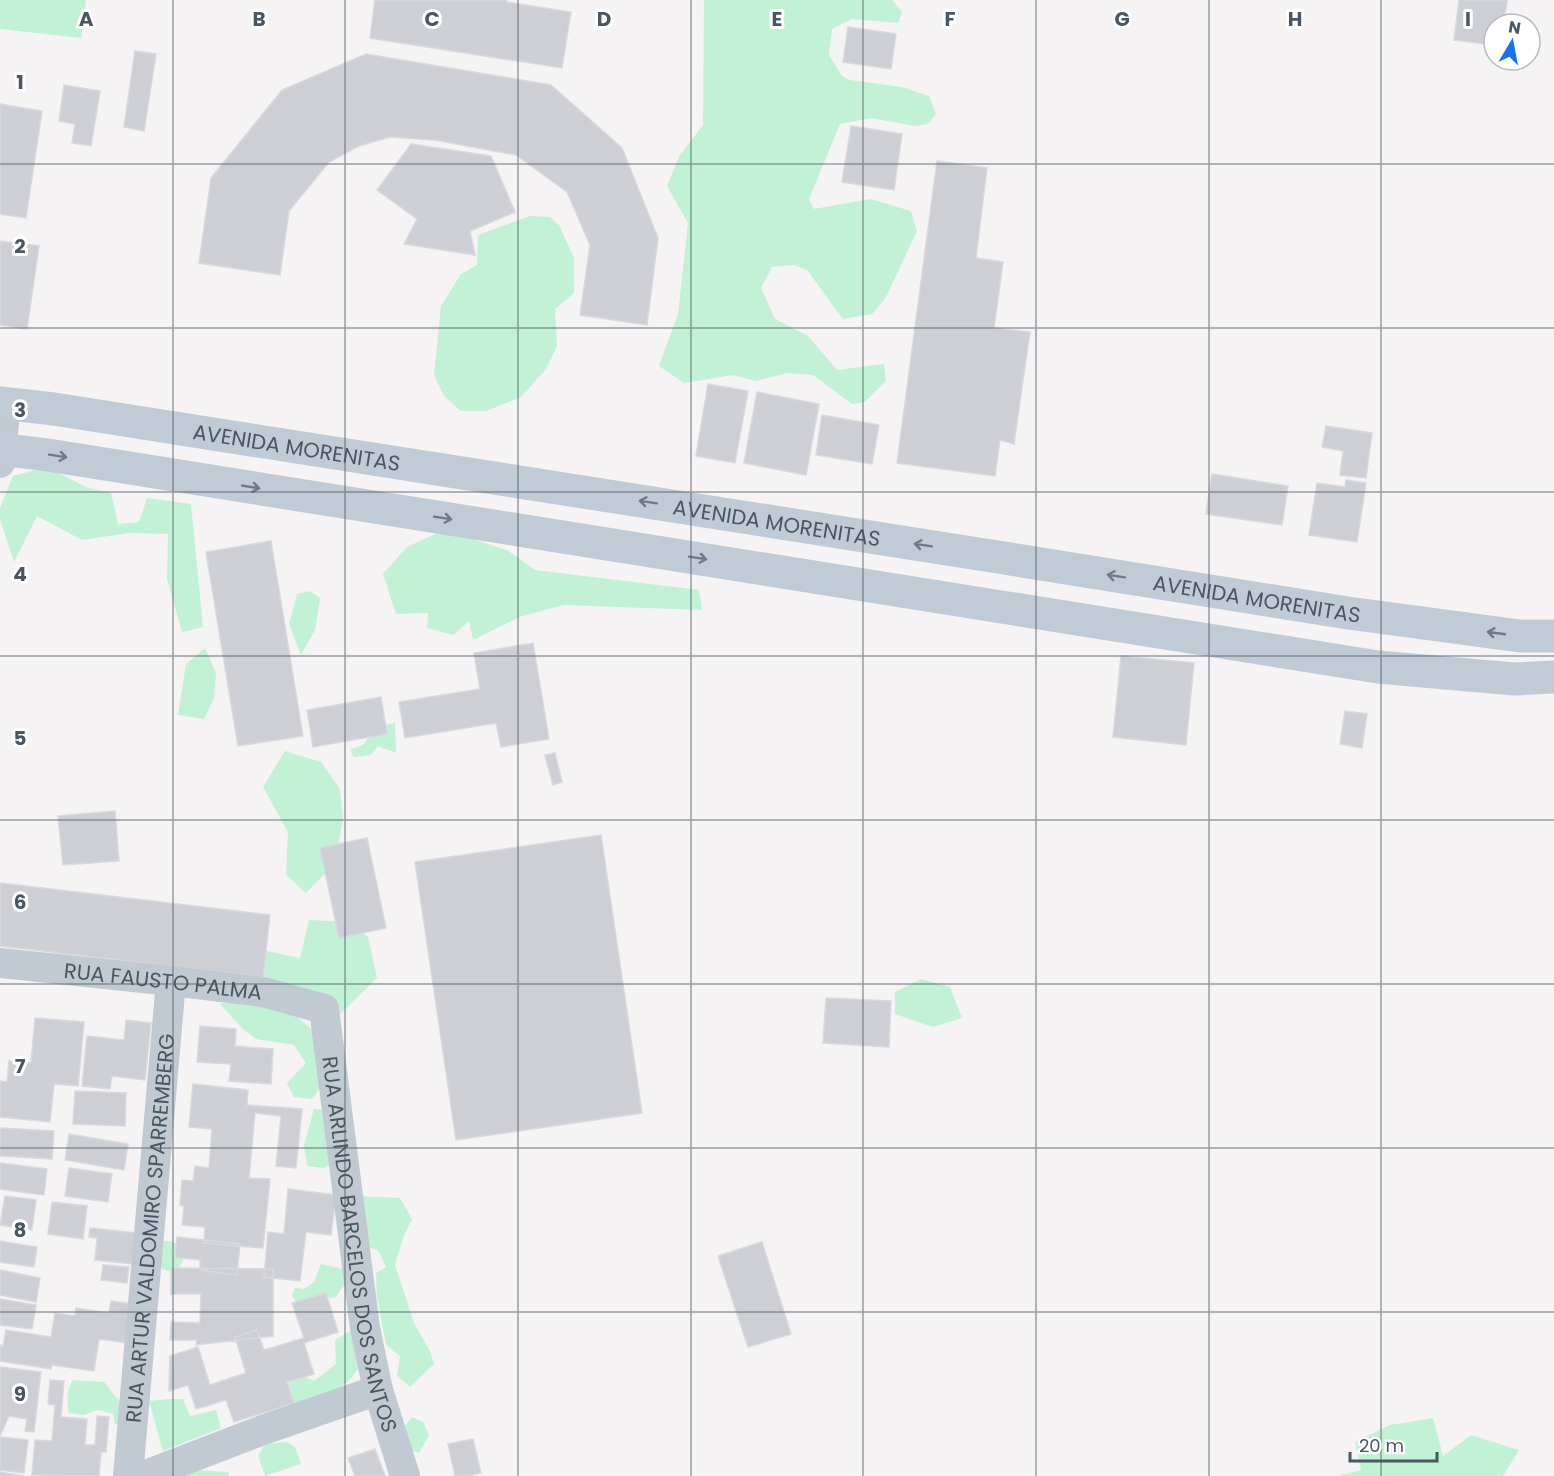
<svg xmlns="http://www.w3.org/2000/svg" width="1554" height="1476" font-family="Poppins,sans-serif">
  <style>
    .green { fill: #c3f1d5 }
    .building { fill: #cdcfd5; stroke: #d7d9de; stroke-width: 1.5 }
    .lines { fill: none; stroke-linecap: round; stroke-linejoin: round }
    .minor { stroke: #c1cad2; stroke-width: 30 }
    .secondary { stroke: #c1cbd6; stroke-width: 33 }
    .oneway { stroke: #6e7984 }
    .grid { fill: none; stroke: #4a5661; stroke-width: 1.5; stroke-opacity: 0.55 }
    .labels { text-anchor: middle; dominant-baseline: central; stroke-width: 6; stroke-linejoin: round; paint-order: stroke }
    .street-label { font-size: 21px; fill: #4a5661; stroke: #fff }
    .grid-label { font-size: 20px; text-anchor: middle; font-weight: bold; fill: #4a5661; stroke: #fff; stroke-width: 6; stroke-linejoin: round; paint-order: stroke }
  </style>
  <rect width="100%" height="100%" fill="#f5f3f3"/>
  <path class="green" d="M0 0H86L81 38 0 29Z
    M704 0H892L902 12 898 23 852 19 832 29 829 55 842 76 850 80 902 87 929 96 936 114 928 124 915 126 871 118 840 124 809 199 814 209 870 199 911 211 917 231 886 297 872 314 843 319 807 270 794 265 772 267 761 288 775 319 808 336 837 370 884 364 886 381 865 402 852 404 813 375 788 373 755 381 733 375 684 383 659 366 678 314 688 223 667 186 680 155 703 125Z
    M530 216 550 217 559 225 574 258V293L555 309 557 346 546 369 521 397 486 411H461L444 396 434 375 441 306 461 274 477 265 478 235Z
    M47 467 88 488 111 493 118 524 139 522 147 498 191 504 203 627 182 632 167 579 168 534 129 533 82 540 37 516 14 562 0 519V508L13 476Z
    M444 530 507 550 535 570 699 590 702 610 564 605 519 617 473 640 469 621 453 635 427 628 428 613 396 614 383 574 407 547Z
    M310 591 320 598 315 630 301 655 289 624 297 594Z
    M205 648 216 673 214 698 204 719 178 715 186 664Z
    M395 723 396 753 378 746 371 755 353 757 351 749 363 745 377 726Z
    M285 751 321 762 340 789 343 818 336 862 306 893 286 875 288 832 263 787Z
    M309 920 348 922 368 937 377 978 340 1014 309 999 214 969 253 948 300 958Z
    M921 979 950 987 962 1018 933 1027 895 1014V992Z
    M255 995 286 1007 318 1035 328 1077 312 1099 294 1097 287 1083 306 1063 294 1045 256 1039 243 1029 220 1004Z
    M314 1109 331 1110 338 1162 323 1168 307 1166 304 1145Z
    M356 1196 400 1198 412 1219 403 1238 395 1265 414 1323 430 1351 434 1364 410 1387 397 1376 400 1356 386 1345 377 1297 376 1273 386 1267 378 1250 368 1247Z
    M167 1241C196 1243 183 1283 158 1267L162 1242Z
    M321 1264 343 1269 346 1282 336 1297 315 1301 300 1308 292 1295 295 1288 304 1289 314 1282Z
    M357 1327 364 1361 352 1377 334 1395 297 1415 280 1388 301 1374 314 1381 336 1364 335 1340Z
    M73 1380 104 1382 116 1397 128 1409 124 1426 115 1424 113 1414 98 1410 83 1415 69 1413C67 1400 66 1392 73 1380Z
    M170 1399H183L190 1416 216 1410 221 1428 163 1451 149 1401Z
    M412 1417 423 1422 429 1435 419 1453 397 1445 401 1431Z
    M1433 1418 1443 1456 1471 1435 1519 1450 1503 1476H1339L1361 1470 1355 1442 1390 1425Z
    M287 1442 295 1447 301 1464 265 1476 258 1456 265 1444Z
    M198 1470 228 1472 229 1476H185Z"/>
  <path class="building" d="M375 0H506L507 2 571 12 562 68 370 38Z
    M1459 0H1507L1504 24H1494V45L1454 40Z
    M848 27 896 34 891 69 843 62Z
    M135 51 156 54 144 131 124 127Z
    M366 54 551 85 622 148 658 238 647 325 580 315 590 245 567 192 516 155 435 140 390 137 359 146 329 162 289 211 280 275 199 263 211 178 282 90Z
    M64 85 100 91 91 146 72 143 75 124 59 121Z
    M0 104 42 111 26 218 0 214Z
    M851 126 902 134 894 190 842 182Z
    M411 144 491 156 515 212 470 231 475 255 404 244 417 219 377 190Z
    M937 161 987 168 976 258 1003 262 994 328 1030 332 1014 444 1000 440 995 476 897 463Z
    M0 241 39 246 27 329 0 325Z
    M708 384 748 391 735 463 696 456Z
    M757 392 819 404 806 475 744 463Z
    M822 415 879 425 872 464 816 455Z
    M1326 426 1372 433 1366 478 1340 475 1343 451 1322 447Z
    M1212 474 1288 486 1282 525 1206 514Z
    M1346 480 1366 483 1357 542 1309 535 1317 483 1345 487Z
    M271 541 303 736 238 746 206 552Z
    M533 643 549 739 501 747 496 723 405 738 399 702 480 689 474 653Z
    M1121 656 1194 663 1186 745 1113 737Z
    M381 697 387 734 313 747 307 710Z
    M1345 711 1367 714 1362 748 1340 744Z
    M555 753 562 782 553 785 545 755Z
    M115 811 119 861 63 865 58 816Z
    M601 835 642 1113 456 1140 415 862Z
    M367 838 386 928 339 938 320 848Z
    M0 883 270 915 263 977 0 946Z
    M826 998 891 1001 889 1047 823 1043Z
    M35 1018 84 1022 78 1086 54 1084 50 1122 0 1117V1081L7 1082 9 1061 31 1063Z
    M126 1020 151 1023 145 1080 112 1076 110 1089 82 1086 87 1036 124 1040Z
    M200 1026 236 1029 235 1046 273 1049 271 1084 229 1081 231 1064 197 1062Z
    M193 1084 248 1090 247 1105 302 1109 296 1168 276 1166 281 1116 255 1113 249 1178 270 1179 263 1248 204 1243 205 1227 182 1225 184 1206 180 1205 182 1180 193 1181 195 1166 209 1168 212 1129 189 1127Z
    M75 1091 126 1093 125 1126 73 1124Z
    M0 1128 54 1131 52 1159 0 1156Z
    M69 1134 128 1144 124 1170 65 1160Z
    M0 1163 47 1169 44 1195 0 1189Z
    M69 1168 112 1174 108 1202 65 1196Z
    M288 1189 336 1195 331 1235 306 1232 300 1281 264 1277 268 1232 284 1234Z
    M5 1196 36 1200 32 1230 0 1225Z
    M52 1202 87 1206 83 1239 48 1234Z
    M90 1228 136 1233 132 1264 95 1260 97 1238 89 1237Z
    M177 1237 240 1244 237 1275 200 1270V1260L175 1257Z
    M0 1241 37 1247 34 1267 0 1262Z
    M762 1242 791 1334 748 1347 718 1256Z
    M103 1265 129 1267 127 1283 101 1280Z
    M171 1268 273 1269V1336L196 1345 197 1340H170L171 1322 200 1323 201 1294H171Z
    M0 1270 40 1278 36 1302 0 1295Z
    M326 1293 338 1332 304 1343 314 1374 287 1382 294 1403 234 1422 226 1400 196 1409 188 1385 169 1391 170 1356 198 1347 210 1385 246 1373 235 1337 257 1330 264 1350 304 1338 292 1303Z
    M0 1299 36 1305 32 1329 0 1325Z
    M111 1301 133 1304 127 1343 99 1339 94 1371 52 1365 51 1369 0 1361V1345L3 1346 6 1330 51 1337 55 1313 75 1316 76 1308 109 1313Z
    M0 1367 41 1372 34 1432 25 1431 27 1419 9 1416 0 1436Z
    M50 1380 64 1381 61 1417 87 1419 85 1445H95L97 1416 109 1417 106 1452H101L99 1476 32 1475 35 1440 52 1441 55 1405 48 1404Z
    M0 1437 28 1440 24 1473 0 1470Z
    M473 1439 481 1473 467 1476H455L448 1444Z
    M375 1449 385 1476H355L348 1458Z
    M0 1472 24 1476H0Z"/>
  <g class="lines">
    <g class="minor">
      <path d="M0 463 6 403"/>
      <path id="s1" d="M0 963 171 981 263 992 324 1009 365 1328 378 1390 405 1476"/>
      <path id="s2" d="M128 1476 171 981"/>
      <path d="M143 1476 263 1430 378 1390"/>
    </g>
    <g class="secondary">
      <path id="s3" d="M0 403 54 409 1004 558 1348 613 1520 636H1554"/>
      <path d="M0 449 48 455 1378 667 1514 679 1554 677"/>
    </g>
  </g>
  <defs><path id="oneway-shaft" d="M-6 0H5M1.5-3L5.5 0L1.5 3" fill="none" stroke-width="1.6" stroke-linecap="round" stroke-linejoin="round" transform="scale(1.5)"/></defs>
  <g class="oneway">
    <use href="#oneway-shaft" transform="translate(58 456) rotate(9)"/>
    <use href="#oneway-shaft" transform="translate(251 487) rotate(9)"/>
    <use href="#oneway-shaft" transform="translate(648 502) rotate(-171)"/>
    <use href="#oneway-shaft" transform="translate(443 518) rotate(9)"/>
    <use href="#oneway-shaft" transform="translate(923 545) rotate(-171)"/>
    <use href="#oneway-shaft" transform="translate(698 558) rotate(9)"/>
    <use href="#oneway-shaft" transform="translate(1116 576) rotate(-171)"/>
    <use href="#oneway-shaft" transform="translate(1496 633) rotate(-172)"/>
  </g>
  <path class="grid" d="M173 0V1476M345 0V1476M518 0V1476M691 0V1476M863 0V1476M1036 0V1476M1209 0V1476M1381 0V1476M0 164H1554M0 328H1554M0 492H1554M0 656H1554M0 820H1554M0 984H1554M0 1148H1554M0 1312H1554"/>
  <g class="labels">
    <g class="street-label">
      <text stroke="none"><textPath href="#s3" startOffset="300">AVENIDA MORENITAS</textPath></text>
      <text stroke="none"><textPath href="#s3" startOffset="786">AVENIDA MORENITAS</textPath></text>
      <text stroke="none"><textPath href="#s3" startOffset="1272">AVENIDA MORENITAS</textPath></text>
      <text stroke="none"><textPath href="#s1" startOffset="164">RUA FAUSTO PALMA</textPath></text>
      <text stroke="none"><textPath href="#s2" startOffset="249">RUA ARTUR VALDOMIRO SPARREMBERG</textPath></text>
      <text stroke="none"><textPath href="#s1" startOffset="566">RUA ARLINDO BARCELOS DOS SANTOS</textPath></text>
    </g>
  </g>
  <g class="grid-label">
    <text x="86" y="26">A</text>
    <text x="259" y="26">B</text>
    <text x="432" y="26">C</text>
    <text x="604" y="26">D</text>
    <text x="777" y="26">E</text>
    <text x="950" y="26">F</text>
    <text x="1122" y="26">G</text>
    <text x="1295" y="26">H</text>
    <text x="1468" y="26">I</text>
    <text x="20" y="89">1</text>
    <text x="20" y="253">2</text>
    <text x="20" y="417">3</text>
    <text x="20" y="581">4</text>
    <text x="20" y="745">5</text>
    <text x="20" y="909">6</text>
    <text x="20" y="1073">7</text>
    <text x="20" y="1237">8</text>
    <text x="20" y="1401">9</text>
  </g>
  <g transform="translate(1512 42) rotate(10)"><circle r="28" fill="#ffffff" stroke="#b7bbc0" stroke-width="1.5"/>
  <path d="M0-4.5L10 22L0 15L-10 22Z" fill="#1a73e8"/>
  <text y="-9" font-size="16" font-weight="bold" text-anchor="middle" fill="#4a5661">N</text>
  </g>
  <path d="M1350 1452v9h87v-9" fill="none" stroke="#4a5661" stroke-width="3"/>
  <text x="1359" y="1452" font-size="18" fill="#4a5661" stroke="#ffffff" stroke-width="4.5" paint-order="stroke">20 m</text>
</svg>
